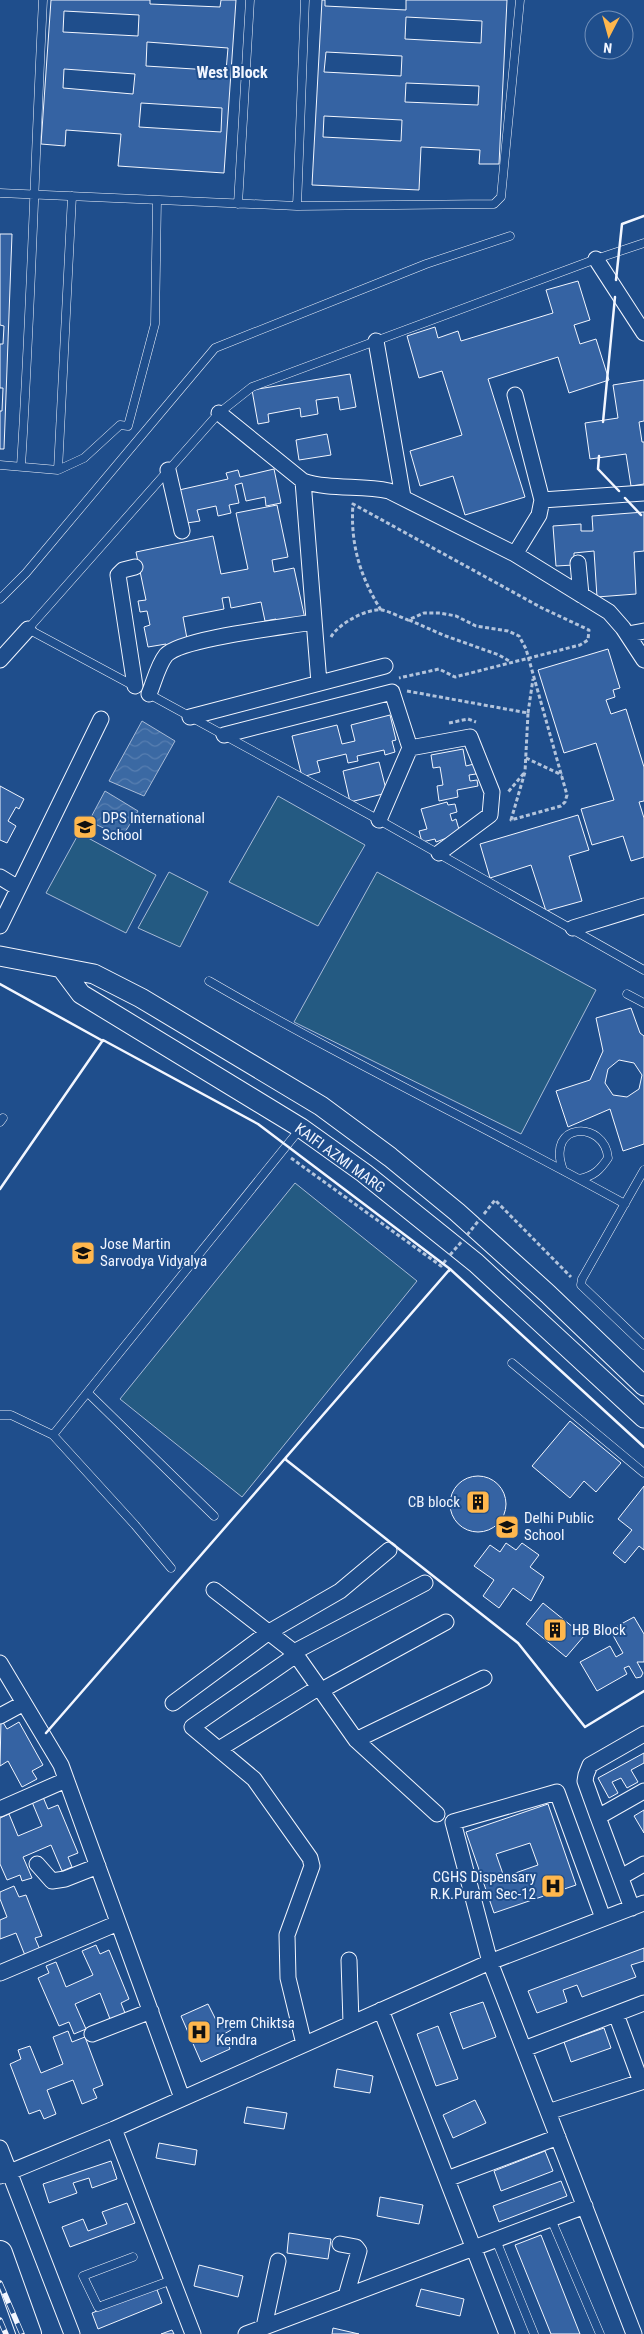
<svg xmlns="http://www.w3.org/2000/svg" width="644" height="2334" font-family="'Roboto Condensed',sans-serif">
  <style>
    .pitch { fill: #245a82; stroke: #a8bbd7 }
    .water { fill: url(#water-waves); stroke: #a8bbd7 }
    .building { fill: #3563a3; stroke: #f2f6ff; fill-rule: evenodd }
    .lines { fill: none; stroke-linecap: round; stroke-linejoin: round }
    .service-casing { stroke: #f2f6ff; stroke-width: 9 }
    .minor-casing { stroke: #f2f6ff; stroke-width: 17 }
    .tertiary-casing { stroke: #f2f6ff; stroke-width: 21 }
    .primary-casing { stroke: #f2f6ff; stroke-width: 26 }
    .path { stroke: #b3c4dc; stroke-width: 3; stroke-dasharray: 4 2.5; stroke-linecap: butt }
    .service { stroke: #1f4e8c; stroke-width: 8 }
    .minor { stroke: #1f4e8c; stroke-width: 15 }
    .tertiary { stroke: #1f4e8c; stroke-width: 19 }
    .primary { stroke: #1f4e8c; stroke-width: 24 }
    .rail-casing { stroke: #f2f6ff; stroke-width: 5.5 }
    .rail { stroke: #1f4e8c; stroke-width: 4; stroke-dasharray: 11; stroke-linecap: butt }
    .path-bridge { stroke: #b3c4dc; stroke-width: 3; stroke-dasharray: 4 2.5; stroke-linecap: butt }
    .wall { stroke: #f2f6ff; stroke-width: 2.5 }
    .labels { text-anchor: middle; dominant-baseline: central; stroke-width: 4; stroke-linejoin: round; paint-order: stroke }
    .poi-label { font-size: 15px; fill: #f2f6ff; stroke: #1f4e8c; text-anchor: start }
    .street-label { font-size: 15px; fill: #f2f6ff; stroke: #1f4e8c }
    .neighbourhood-label { font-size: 16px; font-weight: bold; fill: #f2f6ff; stroke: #1f4e8c }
  </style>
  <defs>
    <pattern id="water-waves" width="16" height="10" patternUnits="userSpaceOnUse" patternTransform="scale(1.25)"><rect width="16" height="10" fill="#3b69a3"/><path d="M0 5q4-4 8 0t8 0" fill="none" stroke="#587fb1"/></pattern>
  </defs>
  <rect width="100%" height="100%" fill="#1f4e8c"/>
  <path class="pitch" d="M278 796 365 845 318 926 229 882Z
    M79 833 156 875 126 933 46 893Z
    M169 872 208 892 180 947 138 928Z
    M377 872 596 990 521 1134 294 1022Z
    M295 1183 417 1281 242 1497 120 1399Z"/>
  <path class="water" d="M142 721 175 741 144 796 109 781Z
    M105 791 138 811 122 837 89 821Z"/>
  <path class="building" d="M51 0H150V4L220 7 221 0H236L224 173 118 166 121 134 66 130 65 146 41 144ZM64 11 139 15 138 36 63 32ZM147 42 228 48 226 71 146 66ZM64 69 135 74 133 94 63 88ZM141 103 222 108 221 132 139 127Z
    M322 0H325V6L406 10V0H507L499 164H479L480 150 421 147 419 190 312 185ZM406 17 482 21 481 43 405 39ZM326 52 402 56 401 76 324 72ZM406 83 479 86 478 105 405 102ZM324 116 402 120 401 141 323 137Z
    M0 234H12L4 449H0V411H2L3 388H0V344H3L4 326 0 325Z
    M578 281 590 320 574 325 580 344 596 339 609 380 569 393 558 357 488 379 525 497 465 515 453 476 420 486 410 451 462 435 442 371 419 378 407 336 435 327 438 338 458 331 461 341 553 313 546 290Z
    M350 374 356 407 340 410 338 397 316 400 318 414 301 417 300 408 268 414 269 422 258 424 252 390Z
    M644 380V421L639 422 642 442H644V484L631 486 626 454 590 459 585 423 618 418 613 385Z
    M327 434 331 455 299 460 296 440Z
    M274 469 281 503 266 506 265 497 246 501 242 483 235 485 239 503 229 505 231 513 218 516 216 506 197 510 200 521 187 523 179 490 228 479 226 473 238 470 240 477Z
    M277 505 288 557 272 560 274 572 294 568 305 619 277 625 276 619 265 621 261 602 231 608 229 597 222 598 224 609 183 617 188 644 167 648 166 644 148 647 144 627 150 625 147 611 140 612 138 601 146 600 136 552 213 536 221 574 248 569 236 513Z
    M644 512V551L634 552 636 594 597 597 594 551 574 553V565L556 566 553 526 581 524V531H593L592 516Z
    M608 649 620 688 613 690 615 697 606 700 611 714 626 709 644 767V801L639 802 644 818V857L631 861 623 836 592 845 581 809 614 800 596 743 564 753 538 670Z
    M390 715 396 740 392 741 395 752 385 755 384 750 357 756 358 761 348 763 346 754 317 761 320 772 302 777 292 736 337 725 342 744 355 741 351 725Z
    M463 749 466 766 474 764 476 774 469 775 470 781 477 780 478 786 457 790 458 797 439 801 437 786 443 785 440 767 433 768 431 755Z
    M379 762 387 793 350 802 343 771Z
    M0 786 24 799 19 809 16 807 8 821 16 826 7 843 0 840Z
    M447 802 448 805 455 804 457 812 450 814 452 821 456 819 460 833 436 842 435 839 422 842 419 831 427 829 421 809Z
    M578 815 589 850 569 856 582 901 546 911 531 865 490 878 480 844Z
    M631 1008 640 1033 644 1036V1144L623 1151 610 1109 568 1127 556 1091 590 1080 603 1051 596 1018ZM619 1060 634 1063 642 1075 639 1089 627 1097 613 1095 605 1083 608 1069Z
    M570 1421 621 1463 596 1492 584 1481 570 1498 532 1466Z
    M450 1504a28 28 0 1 1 56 0a28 28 0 1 1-56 0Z
    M644 1486V1550L639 1546 625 1563 613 1553 632 1530 618 1519Z
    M506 1543 516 1550 522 1543 539 1555 530 1567 544 1577 531 1601 513 1588 499 1608 483 1596 494 1580 474 1566 490 1545 500 1552Z
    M543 1603 584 1636 566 1657 526 1624Z
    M634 1617 644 1634V1662H637L643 1673 641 1677 636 1678 629 1666 624 1668 627 1674 597 1691 580 1662 610 1646 616 1657 623 1653 610 1630Z
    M1 1719 7 1729 19 1722 43 1765 32 1771 37 1779 22 1787 8 1761 0 1766Z
    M644 1753V1763L631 1770 638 1782 627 1788 621 1778 612 1782 618 1793 609 1798 598 1778Z
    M43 1797 48 1809 58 1805 78 1853 68 1857 72 1867 62 1871 51 1845 23 1857 32 1878 22 1881 20 1875 7 1880 0 1864V1818L9 1814 18 1836 42 1826 32 1802Z
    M548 1804 576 1885 494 1913 466 1832ZM530 1843 538 1865 504 1877 496 1854Z
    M644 1810V1833L634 1816Z
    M14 1886 19 1897 26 1895 42 1936 35 1938 41 1952 26 1958 16 1933 0 1939V1920L7 1917 0 1899V1892Z
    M96 1945 100 1954 109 1950 129 1999 121 2003 125 2013 110 2019 100 1993 75 2004 86 2029 74 2034 69 2022 59 2026 38 1978 49 1973 46 1966 56 1962 66 1987 93 1975 82 1951Z
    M644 1948V1961L631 1965 636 1977 582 1997 577 1985 563 1990 567 2002 537 2013 528 1991Z
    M483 2002 496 2037 463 2049 450 2013Z
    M208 2004 218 2024 227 2020 231 2030 224 2034 230 2049 201 2062 181 2016Z
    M438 2026 458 2079 436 2086 417 2034Z
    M604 2028 611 2048 571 2062 564 2042Z
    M68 2031 72 2042 85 2037 103 2085 93 2089 97 2098 82 2104 73 2080 47 2090 56 2114 44 2119 40 2110 29 2114 10 2064 21 2059 18 2050 30 2046 41 2073 63 2064 53 2037Z
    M337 2069 373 2076 370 2093 334 2087Z
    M475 2100 486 2123 453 2138 443 2115Z
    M247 2107 287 2113 284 2129 244 2123Z
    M159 2143 197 2150 195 2165 156 2158Z
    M545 2151 553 2171 501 2191 494 2171Z
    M111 2161 117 2179 92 2188 89 2178 73 2183 77 2193 49 2203 43 2184Z
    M561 2181 567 2196 499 2222 493 2206Z
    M380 2197 423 2205 419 2224 377 2216Z
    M127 2203 135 2223 70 2247 62 2227 83 2219 88 2231 107 2224 102 2212Z
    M289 2233 331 2239 328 2259 287 2253Z
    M541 2235 580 2334H551L515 2245Z
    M199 2265 243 2276 238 2297 194 2286Z
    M156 2287 162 2303 98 2329 92 2313Z
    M421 2289 464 2299 460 2316 416 2306Z
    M333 2328 359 2334H332Z
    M172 2330 174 2334H161Z"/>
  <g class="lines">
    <g class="service-casing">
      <path id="service" d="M0 193 297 206 494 204 501 197 520 0
        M238 204 250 0
        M297 206 305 0
        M0 465 58 470 84 458 120 425 128 426 155 324 157 200
        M21 466C31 311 35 155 43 0
        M58 470 72 196
        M0 599 26 573 215 348 426 264 510 236
        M134 686 28 629 219 413 252 387 596 259 644 243
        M147 693 379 820 644 970
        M209 981C345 1060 487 1128 625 1204
        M627 994 644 1003
        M0 1122 3 1118
        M563 1170C545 1121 605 1120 608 1158 600 1170 594 1176 579 1179
        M644 1170 582 1279 581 1285 644 1345
        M512 1363 644 1473
        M88 1393 214 1516
        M0 1415H11L53 1435 135 1525 171 1568
        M53 1435 300 1129
        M551 2219 600 2334
        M496 2240 534 2334
        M133 2257 83 2276 98 2307 172 2280"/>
    </g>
    <g class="minor-casing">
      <path id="minor" d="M596 259 644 333
        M376 341 403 497
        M515 395 542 500 539 515 515 554
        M219 413 303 481C330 490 361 485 389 491L515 554 609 612 623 628 644 660
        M168 470 182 531
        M303 481 319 683
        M542 500 644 493
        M578 563 581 595
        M628 634 644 631
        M0 660 28 629
        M135 686 118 575 123 570 135 567
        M149 694C154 682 158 665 166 655 182 638 285 627 313 622
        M190 717 385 666
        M224 735 392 692 410 748 379 820
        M410 748 470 737 492 792 490 815 439 853
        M0 877 18 888
        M0 926 101 719
        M573 928 644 906
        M214 1590 294 1652 356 1740 437 1814
        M294 1652 425 1583
        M296 1655 192 1727 254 1779 310 1858 312 1866 287 1935 288 1978 304 2044
        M0 1663 61 1765 182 2098
        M320 1691 446 1622
        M173 1703 269 1632 340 1591 389 1550
        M0 1716 24 1703
        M356 1740 484 1678
        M219 1749 318 1688
        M0 1809 66 1780
        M598 1817 644 1791
        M37 1864 52 1881 65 1879 98 1866
        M621 1877 644 1864
        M632 1908 598 1817 585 1781 586 1775 590 1765 644 1734
        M603 1918 557 1792 453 1822 490 1962 634 2334
        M349 1960 351 2023
        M0 1973 118 1923
        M381 2010 507 2334
        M616 2014 641 2082
        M92 2034 151 2011
        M524 2049 644 2003
        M548 2112 644 2081
        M114 2129 193 2334
        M0 2148 72 2334
        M0 2176 114 2129 490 1962 644 1903
        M447 2179 558 2137
        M340 2244 356 2247 359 2251 346 2296
        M264 2327 278 2261
        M246 2334 585 2206"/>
    </g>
    <g class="tertiary-casing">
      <path id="tertiary" d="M0 956 94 974 141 998 321 1106 390 1157 457 1212 548 1294 644 1386
        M63 970 81 994 301 1128 364 1173 476 1263 644 1418"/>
    </g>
    <g class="primary-casing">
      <path id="primary" d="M0 2253 29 2334"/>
    </g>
    <path class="path" d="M381 610C360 577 350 543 353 504L542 608 589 630 588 640 580 645 455 677 439 669 399 678
      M409 620 443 635 499 655 511 662
      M331 637C338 624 367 608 382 610 391 612 400 617 408 620L424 613H440L456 616 476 626 508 631 519 636 526 649 567 795 565 802 561 806 511 820 525 772 508 792
      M407 691 528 713 525 772
      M528 713 533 679
      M449 723 468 719 476 722
      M526 758 562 775
      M291 1158 441 1266 446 1260
      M484 1214 495 1200 571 1277"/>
    <use href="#service" class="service"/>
    <use href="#minor" class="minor"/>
    <use href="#tertiary" class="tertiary"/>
    <use href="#primary" class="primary"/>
    <g class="rail-casing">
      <path id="rail" d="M0 2283 22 2334
        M0 2320 6 2334"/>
    </g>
    <use href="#rail" class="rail"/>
    <path class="path-bridge" d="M467 1235 480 1219
      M450 1255 463 1240"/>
    <path class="wall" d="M616 280 622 224 644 216
      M603 422 615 297
      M599 456 598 469 619 491
      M625 498 641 515
      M0 984 103 1041
      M0 1189 103 1040 258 1124 450 1269 46 1733
      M449 1271 450 1269 644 1447
      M286 1458 285 1459 518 1643 585 1727 644 1691"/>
  </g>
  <defs>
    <g id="school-square" transform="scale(1.25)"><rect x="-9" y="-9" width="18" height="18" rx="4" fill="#ffb74d" stroke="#1f4e8c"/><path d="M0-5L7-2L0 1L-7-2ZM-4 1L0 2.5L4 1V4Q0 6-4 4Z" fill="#111"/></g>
    <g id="building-square" transform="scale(1.25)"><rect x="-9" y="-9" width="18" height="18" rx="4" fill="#ffb74d" stroke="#1f4e8c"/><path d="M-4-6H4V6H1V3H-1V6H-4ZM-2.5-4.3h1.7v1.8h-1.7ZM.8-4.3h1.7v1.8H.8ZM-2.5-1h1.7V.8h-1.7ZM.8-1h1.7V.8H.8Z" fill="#111"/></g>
    <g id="hospital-square" transform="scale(1.25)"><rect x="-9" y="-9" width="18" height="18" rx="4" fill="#ffb74d" stroke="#1f4e8c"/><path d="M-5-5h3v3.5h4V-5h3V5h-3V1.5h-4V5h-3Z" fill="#111"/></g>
  </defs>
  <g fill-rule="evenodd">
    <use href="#school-square" x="85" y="827"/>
    <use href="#school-square" x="83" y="1253"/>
    <use href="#building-square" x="478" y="1502"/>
    <use href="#school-square" x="507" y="1527"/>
    <use href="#building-square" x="555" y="1630"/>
    <use href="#hospital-square" x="553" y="1886"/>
    <use href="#hospital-square" x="199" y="2032"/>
  </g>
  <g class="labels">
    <g class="poi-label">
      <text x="102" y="818">DPS International<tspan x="102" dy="17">School</tspan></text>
      <text x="100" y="1244">Jose Martin<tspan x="100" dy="17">Sarvodya Vidyalya</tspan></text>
      <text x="460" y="1502" text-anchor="end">CB block</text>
      <text x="524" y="1518">Delhi Public<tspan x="524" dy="17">School</tspan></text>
      <text x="572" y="1630">HB Block</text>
      <text x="536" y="1877" text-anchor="end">CGHS Dispensary<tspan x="536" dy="17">R.K.Puram Sec-12</tspan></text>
      <text x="216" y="2023">Prem Chiktsa<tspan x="216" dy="17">Kendra</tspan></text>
    </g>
    <g class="street-label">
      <text transform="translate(340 1158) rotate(36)">KAIFI AZMI MARG</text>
    </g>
    <g class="neighbourhood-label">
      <text x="232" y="72">West Block</text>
    </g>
  </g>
  <g transform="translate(609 35) rotate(186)"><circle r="24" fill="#1f4e8c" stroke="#7391ba"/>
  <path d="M0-4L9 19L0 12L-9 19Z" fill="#ffb74d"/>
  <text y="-8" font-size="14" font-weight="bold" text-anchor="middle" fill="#f2f6ff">N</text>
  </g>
</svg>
